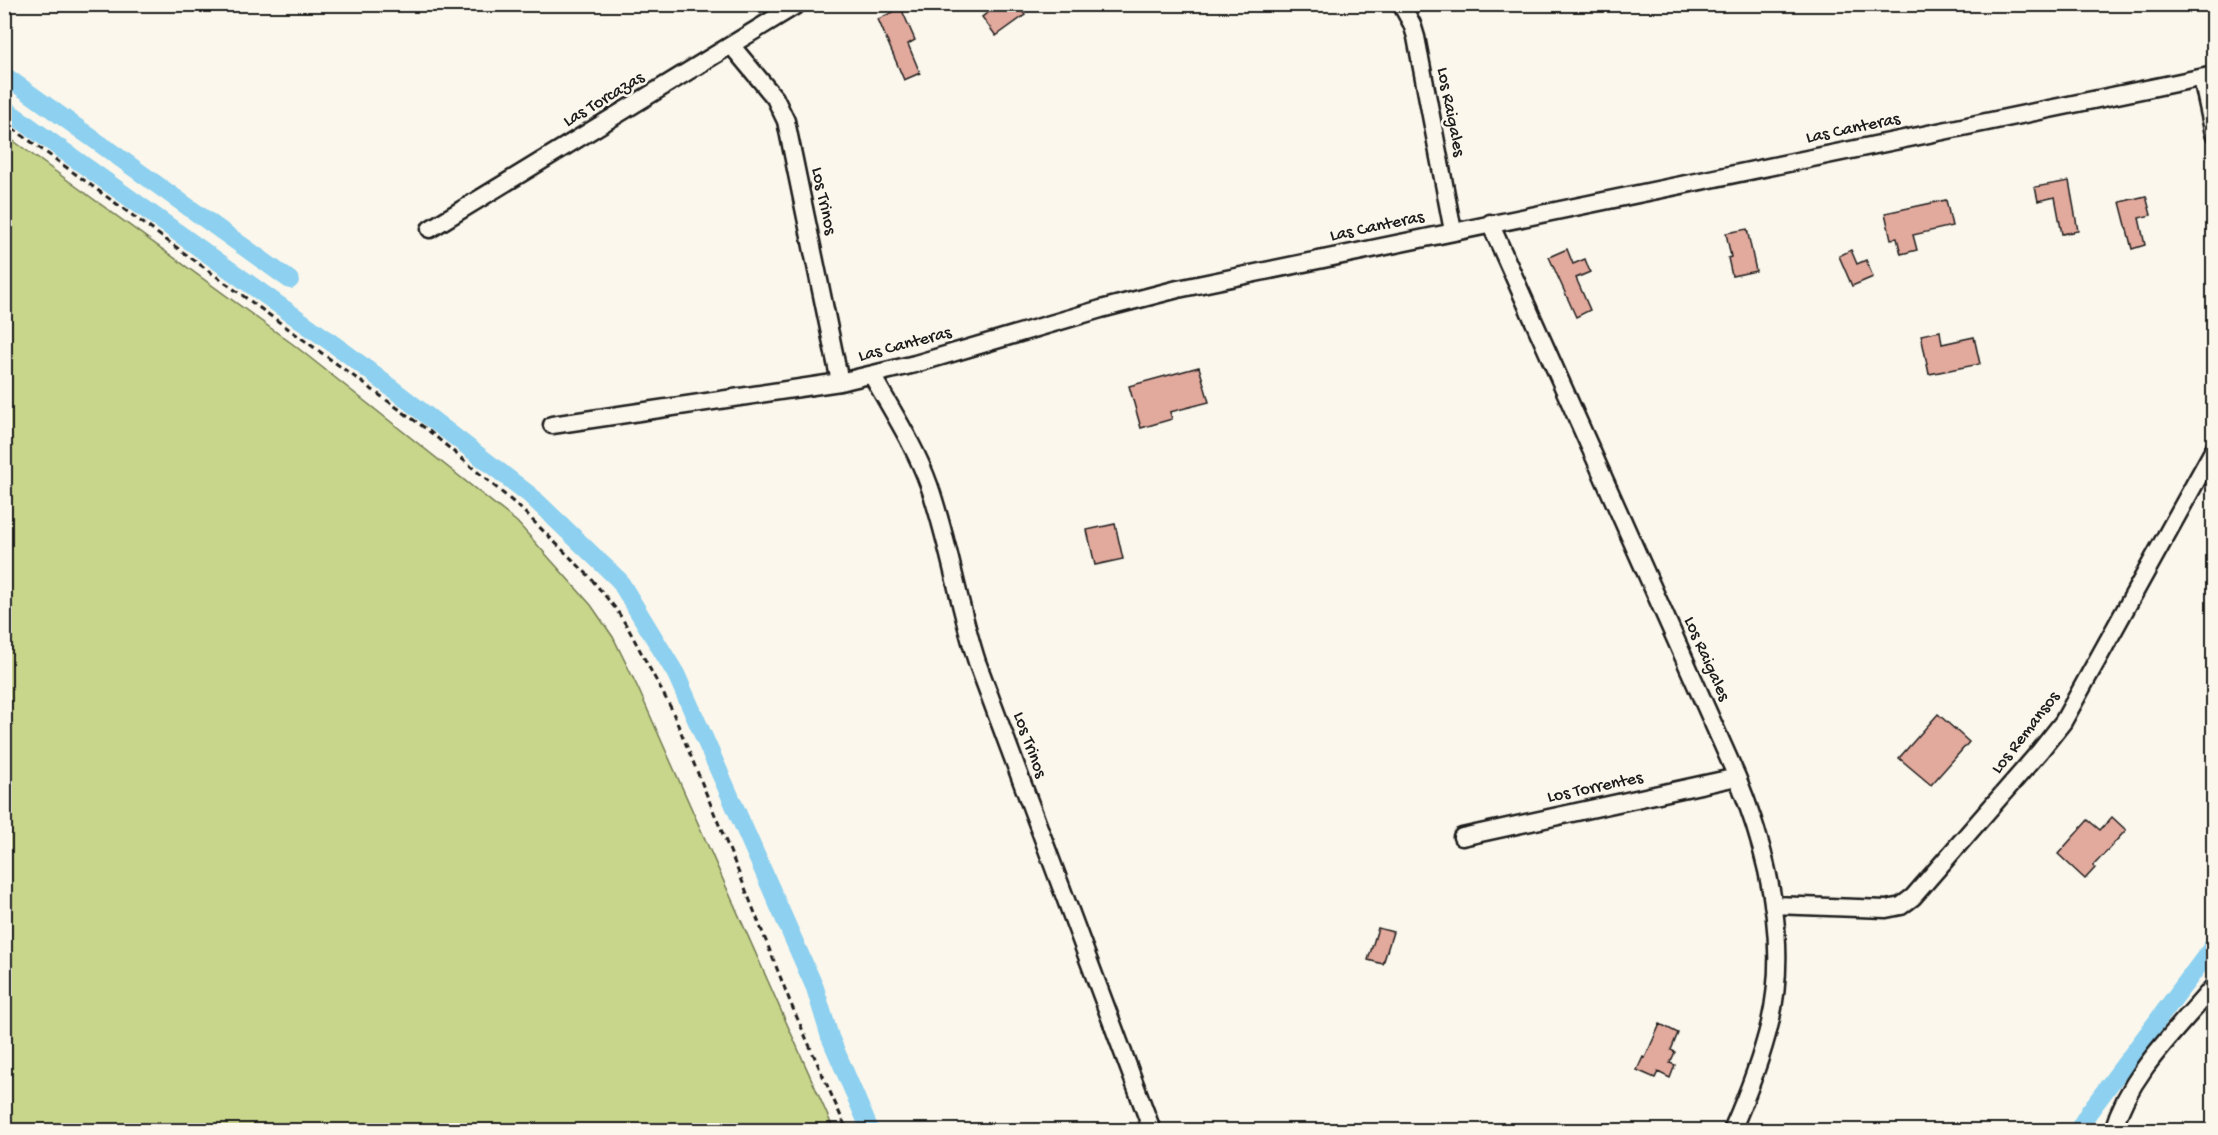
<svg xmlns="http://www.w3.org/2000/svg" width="2218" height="1135" font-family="'Gochi Hand',sans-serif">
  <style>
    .green { fill: #c7d68a; stroke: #727953; stroke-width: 1.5 }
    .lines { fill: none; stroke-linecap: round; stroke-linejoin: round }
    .canal { stroke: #8dd0ef; stroke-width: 18 }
    .building { fill: #e2a99d; stroke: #1c1c1c; stroke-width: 1.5 }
    .minor-casing { stroke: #1c1c1c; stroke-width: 21 }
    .path { stroke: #1c1c1c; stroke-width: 3; stroke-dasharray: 6 4.5; stroke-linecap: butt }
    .minor { stroke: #fbf7ec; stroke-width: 16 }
    .labels { text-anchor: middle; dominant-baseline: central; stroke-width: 5; stroke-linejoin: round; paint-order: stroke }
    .street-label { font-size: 18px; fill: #1c1c1c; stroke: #fbf7ec }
  </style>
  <rect width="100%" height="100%" fill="#fbf7ec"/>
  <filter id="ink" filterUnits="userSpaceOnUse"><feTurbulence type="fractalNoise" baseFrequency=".0167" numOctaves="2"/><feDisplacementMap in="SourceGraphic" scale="12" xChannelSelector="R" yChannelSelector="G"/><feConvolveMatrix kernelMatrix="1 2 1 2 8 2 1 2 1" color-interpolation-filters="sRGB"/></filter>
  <g filter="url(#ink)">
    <path class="green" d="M4 134 294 345 517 522 591 605 613 637 638 688 834 1130H5Z"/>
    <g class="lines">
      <path class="canal" d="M4 75 290 280
        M4 108 350 356 530 495 619 580 676 674 815 988 830 1037 870 1130
        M2078 1130 2089 1112 2214 945"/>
    </g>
    <path class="building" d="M999 4H1017L1025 15 996 36 982 17Z
      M901 8 915 40 908 44 920 73 904 80 878 19Z
      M2069 181 2078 231 2062 234 2055 197 2038 201 2035 187Z
      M2146 196 2151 215 2139 218 2145 245 2132 249 2120 202Z
      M1946 200 1952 226 1913 235 1917 250 1901 254 1897 238 1891 239 1885 213Z
      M1747 229 1756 271 1732 276 1728 258 1731 257 1726 233Z
      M1567 249 1573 264 1585 259 1590 272 1576 278 1590 310 1576 317 1549 257Z
      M1851 250 1857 264 1866 260 1873 277 1852 286 1839 256Z
      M1940 331 1942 344 1974 337 1980 364 1929 374 1921 335Z
      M1199 367 1209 402 1170 412 1172 419 1141 428 1129 386Z
      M1115 524 1123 559 1095 565 1087 530Z
      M1938 714 1969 742 1931 785 1899 758Z
      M2112 817 2126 830 2093 866 2095 868 2085 879 2058 854 2088 820 2100 830Z
      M1378 928 1393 932 1383 964 1368 960Z
      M1660 1024 1678 1033 1671 1050 1675 1052 1670 1063 1675 1065 1670 1078 1658 1072 1655 1078 1637 1070 1643 1057 1645 1058Z"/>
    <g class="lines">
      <g class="minor-casing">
        <path id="minor" d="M1401 4 1412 24 1416 37 1453 231
          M731 45 775 98 786 121 840 382
          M2202 78 2214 134
          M1490 223 1737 777C1768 853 1789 941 1770 1023 1761 1060 1747 1096 1732 1130
          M430 229 798 4
          M872 375C892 411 915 446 929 485 949 542 958 604 977 662L1152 1130
          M552 425 840 382 915 364 1101 309 1178 289 2214 75
          M1462 837 1737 777
          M1773 905 1886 909 1901 906 1913 897 2040 751 2063 722 2214 449
          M2113 1130C2130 1073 2176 1031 2214 986"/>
      </g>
      <path class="path" d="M4 122 429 431 518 506 588 575 616 609 628 628 671 708 743 883 791 1004 847 1130"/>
      <use href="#minor" class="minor"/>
    </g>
  </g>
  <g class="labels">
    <g class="street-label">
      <text transform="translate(604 100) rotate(-31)">Las Torcazas</text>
      <text transform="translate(1450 112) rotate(79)">Los Raigales</text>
      <text transform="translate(1853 129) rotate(-12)">Las Canteras</text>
      <text transform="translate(823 201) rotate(78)">Los Trinos</text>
      <text transform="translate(1377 227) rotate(-12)">Las Canteras</text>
      <text transform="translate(905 345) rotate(-15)">Las Canteras</text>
      <text transform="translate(1706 659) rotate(66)">Los Raigales</text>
      <text transform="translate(2026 733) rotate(-52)">Los Remansos</text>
      <text transform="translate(1029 745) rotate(70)">Los Trinos</text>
      <text transform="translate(1595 788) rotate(-12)">Los Torrentes</text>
    </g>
  </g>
  <rect width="2218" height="1135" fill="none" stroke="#fbf7ec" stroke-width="24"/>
  <rect x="12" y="12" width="2194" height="1111" fill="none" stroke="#1c1c1c" stroke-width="2" filter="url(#ink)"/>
</svg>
